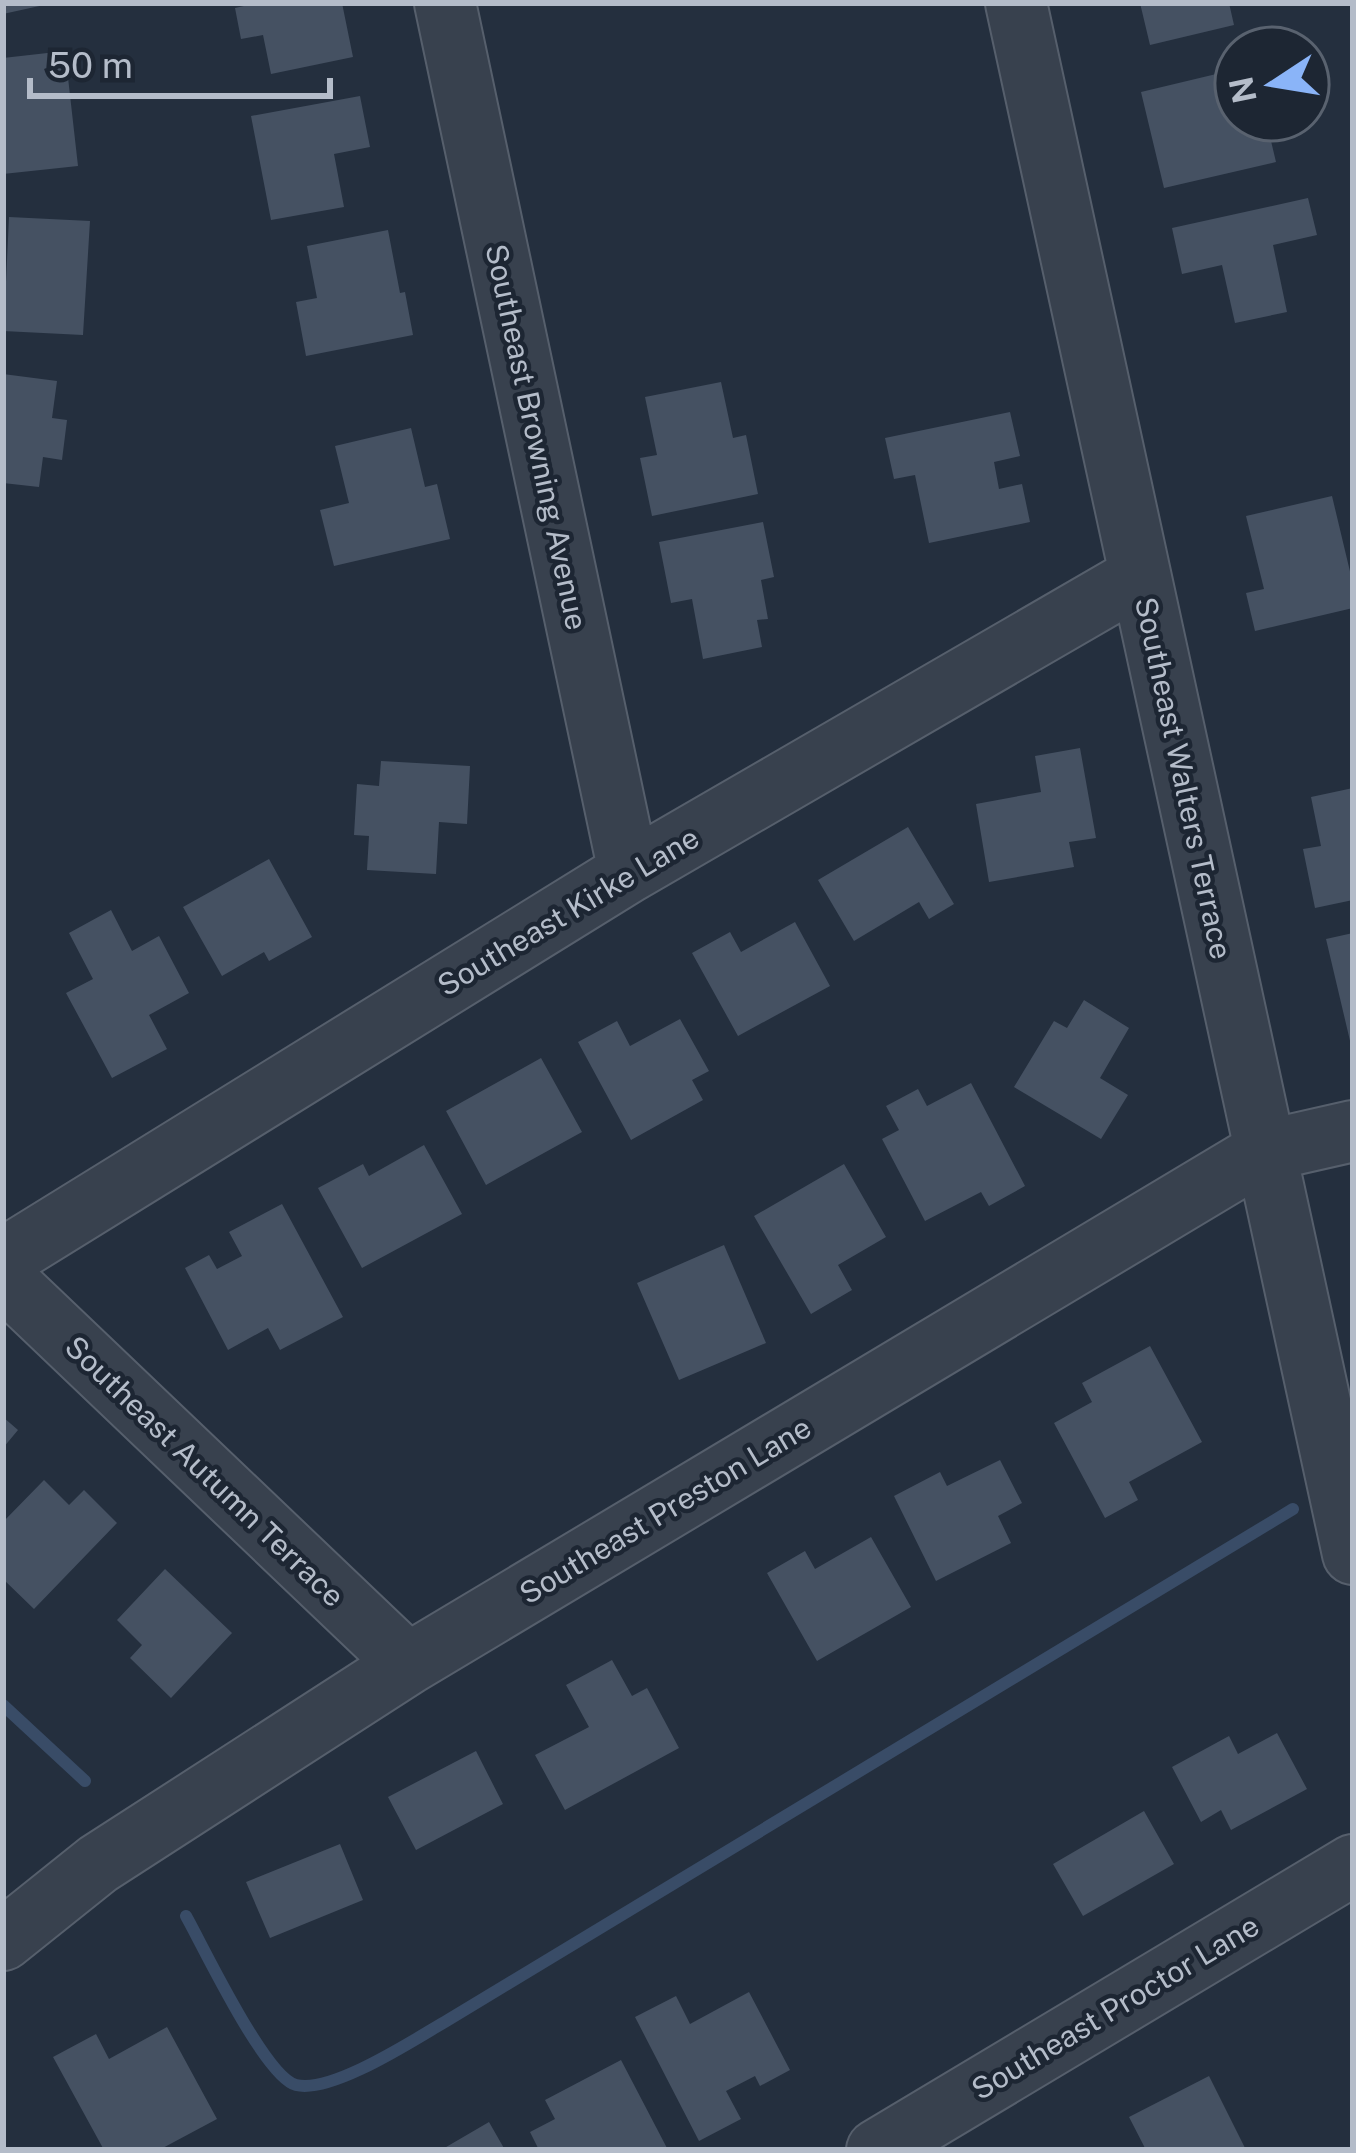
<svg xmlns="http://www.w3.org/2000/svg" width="1356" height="2153" font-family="'Public Sans',sans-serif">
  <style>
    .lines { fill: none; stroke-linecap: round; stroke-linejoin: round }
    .stream { stroke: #394c67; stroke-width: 12 }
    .building { fill: #455162 }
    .minor-casing { stroke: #565f6c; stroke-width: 64 }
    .minor { stroke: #38414e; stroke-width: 60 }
    .labels { text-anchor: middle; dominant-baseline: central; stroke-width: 9; stroke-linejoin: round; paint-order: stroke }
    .street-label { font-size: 30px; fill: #b4bcc9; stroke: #1d2633 }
  </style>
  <rect width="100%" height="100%" fill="#242f3e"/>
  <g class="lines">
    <path class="stream" d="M3 1705 85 1781
      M186 1916C204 1948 265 2077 296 2085 332 2094 415 2039 448 2020L1293 1509"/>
  </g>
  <path class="building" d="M3 3H44V5L3 14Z
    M257 3H342L353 57 271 74 263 35 241 39 235 8Z
    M1140 3H1229L1234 25 1150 45Z
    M65 51 78 166 3 174V58Z
    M1233 70 1236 120H1266L1276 162 1164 188 1141 92Z
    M360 96 370 147 334 154 344 207 271 220 251 116Z
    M1308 198 1317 235 1273 245 1287 312 1235 323 1222 265 1182 274 1172 228Z
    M9 217 90 221 83 335 3 331V281L6 282Z
    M388 230 400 293 405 292 413 335 306 356 296 302 317 298 307 246Z
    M3 374 57 381 52 418 67 420 62 460 43 457 39 487 3 483Z
    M721 382 733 438 746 435 758 494 652 516 640 458 657 455 645 397Z
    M1010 412 1020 456 994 462 999 489 1022 484 1030 522 929 543 915 475 894 479 885 438Z
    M411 428 425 487 437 484 450 539 334 566 320 510 349 503 335 446Z
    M1332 496 1353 584V608L1255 631 1246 593 1264 589 1246 516Z
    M763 522 774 577 761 580 768 619 757 620 762 647 703 659 692 599 671 603 659 542Z
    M1080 748 1096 838 1069 842 1074 867 989 882 976 804 1041 792 1035 756Z
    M381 761 470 766 467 824 439 822 436 874 367 870 369 836 354 835 357 784 379 786Z
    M1353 788V900L1315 908 1303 849 1321 846 1311 797Z
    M908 827 954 904 929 919 919 902 854 941 818 880Z
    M269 859 312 937 269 961 264 952 222 976 183 907Z
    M111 910 132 951 159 936 189 993 149 1015 167 1049 112 1078 66 993 93 979 69 933Z
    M795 922 830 986 738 1036 692 953 730 932 741 952Z
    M1353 933V1045H1351L1326 939Z
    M1084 1000 1129 1028 1100 1078 1128 1095 1101 1139 1014 1087 1054 1021 1067 1028Z
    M680 1019 709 1071 692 1080 703 1100 631 1140 578 1042 617 1021 630 1046Z
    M541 1058 582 1132 486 1185 446 1111Z
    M971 1083 1025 1186 989 1206 981 1192 925 1221 882 1139 899 1130 886 1106 918 1089 927 1106Z
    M424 1145 462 1214 362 1268 318 1188 363 1164 369 1176Z
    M844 1164 886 1237 838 1265 852 1290 811 1314 754 1216Z
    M282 1204 343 1317 280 1350 268 1328 228 1350 185 1268 209 1255 217 1269 242 1256 229 1232Z
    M724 1245 766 1343 679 1380 637 1283Z
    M1150 1346 1202 1442 1129 1482 1138 1500 1105 1518 1054 1423 1092 1402 1082 1383Z
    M3 1417 18 1430 3 1448Z
    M1000 1460 1022 1503 998 1516 1011 1543 936 1581 894 1496 940 1472 947 1486Z
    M44 1480 69 1505 84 1490 117 1523 34 1609 3 1579V1522Z
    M871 1537 911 1607 817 1661 767 1573 805 1551 815 1569Z
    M165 1569 232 1633 171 1698 130 1658 142 1645 117 1620Z
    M612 1660 632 1696 647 1688 679 1748 565 1810 535 1755 589 1727 566 1685Z
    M1277 1733 1307 1789 1231 1830 1221 1810 1201 1822 1172 1767 1229 1736 1238 1754Z
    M476 1751 503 1804 416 1850 388 1797Z
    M1144 1811 1174 1864 1083 1916 1053 1864Z
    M340 1844 363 1900 270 1938 246 1882Z
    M749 1992 790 2070 760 2086 755 2076 726 2091 741 2119 699 2141 635 2017 676 1996 690 2024Z
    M167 2027 217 2119 159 2150H104L53 2057 96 2034 109 2059Z
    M621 2060 668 2150H539L530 2132 555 2119 545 2100Z
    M1209 2076 1246 2150H1146L1129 2117Z
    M489 2122 505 2150H441Z"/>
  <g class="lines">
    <g class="minor-casing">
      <path id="minor" d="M445 3 629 872
        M1016 3 1353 1554
        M3 1259 629 872 1140 576
        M3 1278 408 1664
        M3 1940 98 1864 408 1664 1265 1151 1353 1131
        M877 2150 1353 1865"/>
    </g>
    <use href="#minor" class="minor"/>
  </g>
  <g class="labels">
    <g class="street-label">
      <text transform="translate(537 437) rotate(78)">Southeast Browning Avenue</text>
      <text transform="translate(1184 778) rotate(78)">Southeast Walters Terrace</text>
      <text transform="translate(568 911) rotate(-31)">Southeast Kirke Lane</text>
      <text transform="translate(205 1471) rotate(44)">Southeast Autumn Terrace</text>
      <text transform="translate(665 1510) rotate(-31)">Southeast Preston Lane</text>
      <text transform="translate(1115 2007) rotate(-31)">Southeast Proctor Lane</text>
    </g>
  </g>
  <rect width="1356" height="2153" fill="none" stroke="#b4bcc9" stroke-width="12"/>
  <g transform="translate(1272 84) rotate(258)"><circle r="57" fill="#1d2633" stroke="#59626f" stroke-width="3"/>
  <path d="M0-9L21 45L0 30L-21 45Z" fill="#8ab4f8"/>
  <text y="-18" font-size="33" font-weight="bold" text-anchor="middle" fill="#b4bcc9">N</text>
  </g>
  <path d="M30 78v18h300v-18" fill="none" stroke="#b4bcc9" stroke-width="6"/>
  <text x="48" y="78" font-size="36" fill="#b4bcc9" stroke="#1d2633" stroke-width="9" paint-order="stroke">50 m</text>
</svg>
